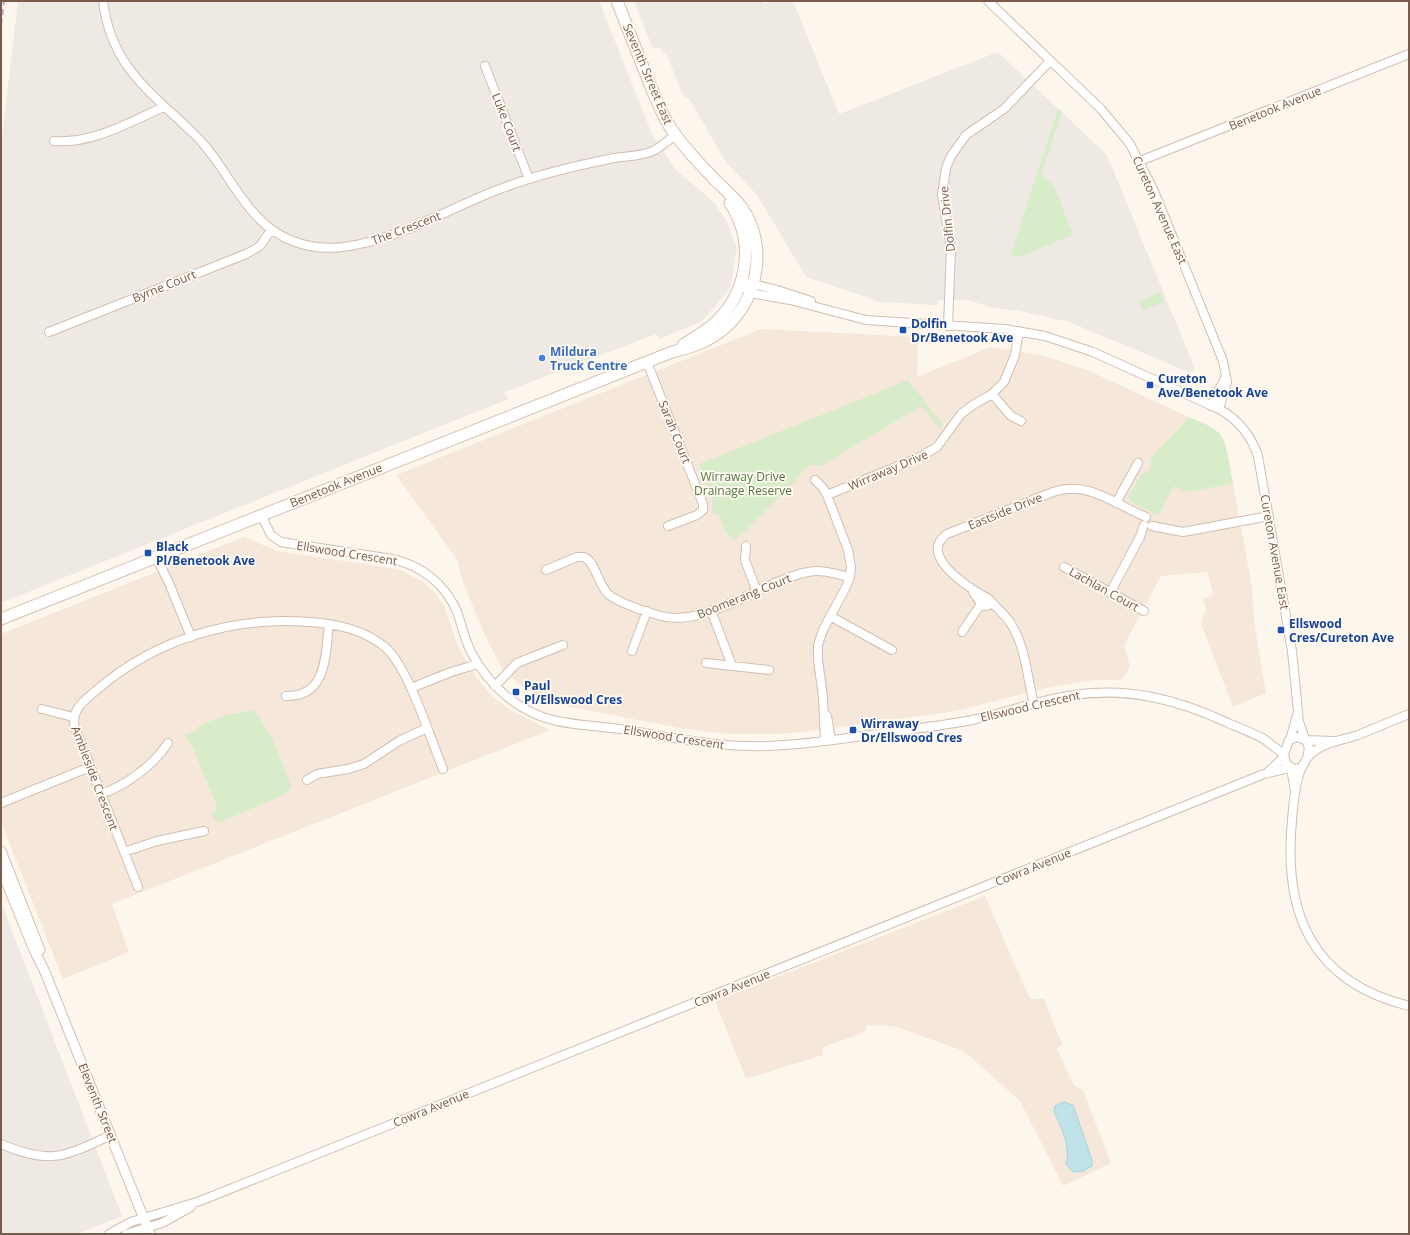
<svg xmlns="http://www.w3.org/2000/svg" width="1410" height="1235" font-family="'Open Sans',sans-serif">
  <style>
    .residential { fill: #f5e8da }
    .industrial { fill: #efe9e4 }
    .green { fill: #d8ecc9 }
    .water { fill: #bfe3e8; stroke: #a5d3da }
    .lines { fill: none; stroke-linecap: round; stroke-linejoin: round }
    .minor-casing { stroke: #d1beb0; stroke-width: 10 }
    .tertiary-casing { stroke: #d1beb0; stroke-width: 11 }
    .secondary-casing { stroke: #d6c0b0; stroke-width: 13 }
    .minor { stroke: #fff; stroke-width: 8 }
    .tertiary { stroke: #fff; stroke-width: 9 }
    .secondary { stroke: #fff; stroke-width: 11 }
    .rail { stroke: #b9a8c9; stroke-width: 2; stroke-dasharray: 6 4; stroke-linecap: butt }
    .transit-dot { fill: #1a4fb4; stroke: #fffaf3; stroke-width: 1.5 }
    .shop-dot { fill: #3f7fe0; stroke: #fffaf3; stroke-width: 1.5 }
    .labels { text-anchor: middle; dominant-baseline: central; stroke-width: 3.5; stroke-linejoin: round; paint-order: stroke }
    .street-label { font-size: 12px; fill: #7a5c4d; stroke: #fffaf3 }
    .transit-label { font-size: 12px; font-weight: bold; fill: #164399; stroke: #fffaf3; text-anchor: start }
    .shop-label { font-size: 12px; font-weight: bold; fill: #366cbe; stroke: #fffaf3; text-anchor: start }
    .park-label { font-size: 12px; fill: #537a41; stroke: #fffaf3 }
  </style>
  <rect width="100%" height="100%" fill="#fdf6ec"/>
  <path class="residential" d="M761 329 918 337 917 377 991 347 1041 355 1085 369 1189 417 1151 458 1150 469 1140 476 1128 496 1129 501 1174 485 1187 492 1233 484 1252 587 1254 622 1266 693 1233 707 1201 624 1206 609 1203 598 1212 596 1213 593 1207 572 1161 576 1124 645 1130 666 1127 673 1121 680H1095L1047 688 956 711 811 731 780 734H729L684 729 566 706 546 699 526 690 503 670 487 640 462 580 458 561 396 475Z
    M244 537 277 551 398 569 422 581 435 593 444 606 459 649 479 681 493 697 510 710 550 730 112 904 129 952 63 979 1 822V634Z
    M985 896 1030 999H1044L1062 1044 1057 1049 1074 1085 1083 1090 1111 1163 1063 1186 1020 1101 964 1051 893 1026 867 1025 865 1032 823 1047V1055L746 1079 715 1001Z"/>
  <path class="industrial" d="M18 1H599L652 134 676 170 714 202 727 222 737 248 730 289 701 322 660 339 656 334 505 392 508 399 1 603V146Z
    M634 1H765L762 5 773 1H793L839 114 998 52 1107 155 1195 369 1191 373 1069 322 1020 311 994 308 967 300H939L936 305 880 302 806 277 757 195 725 161 689 98 683 96 666 53 663 54 660 47 653 49Z
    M1 902 122 1216 77 1234H1Z"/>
  <path class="green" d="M1058 109 1062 112 1041 175 1054 186 1073 235 1019 257 1011 254Z
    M1160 292 1164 302 1142 310 1139 301Z
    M908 380 943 425 940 429 921 406 821 466C811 463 804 467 800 476L744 532 735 539 726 533 719 515 712 513 713 501 699 464Z
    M1189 417C1198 421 1211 425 1218 432 1228 442 1230 470 1233 484L1187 492 1174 486 1158 516 1129 501 1128 496 1140 476 1150 469 1151 458Z
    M252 710 258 715 268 733H270L292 788 283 795 218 823 211 814 216 810V804L193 748 184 735 199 730 198 726 227 715Z"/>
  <path class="water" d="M1064 1102 1073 1105 1092 1160V1166L1083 1171 1073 1172 1066 1164C1071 1144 1061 1129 1054 1111L1055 1106Z"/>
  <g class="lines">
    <g class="minor-casing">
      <path id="minor" d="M103 1C111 67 151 92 194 134 229 167 245 224 293 241 315 250 341 249 364 243 414 232 459 203 508 186 540 174 575 166 609 159 623 156 642 157 655 150 662 146 669 140 675 135
        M988 1 1101 109 1130 144 1154 191 1223 361 1227 382 1219 409
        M485 66 529 179
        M54 141C93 144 129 122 164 107
        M1140 161 1409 54
        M749 283 777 290 811 301
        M741 284 750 293 790 300 866 320 1005 329 1045 336 1093 352 1219 409C1239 420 1251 435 1258 456L1292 651 1299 722 1305 739
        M948 326 951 248 942 195 946 168 951 156 966 135 1004 109 1050 61
        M49 332 246 254 260 246 271 230
        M647 362 703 504V510L697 515 668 526
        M992 394 1011 416 1021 421
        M1211 406 1225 378
        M815 480 823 488 827 495 848 550 851 567 850 577 846 587 823 630 818 645V660L823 697 825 741
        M827 495 918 458 937 447 961 414 973 405 992 394 1004 382 1015 355 1019 331
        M1116 503 1138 463
        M261 515 271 535 281 542 392 559C422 565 447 586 458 614 462 627 465 640 471 652 489 686 519 713 557 721 580 726 604 726 626 730 679 739 730 750 784 745 816 743 847 738 878 734 910 729 941 726 972 720 1004 713 1036 701 1068 696 1125 686 1177 699 1228 723 1240 728 1253 733 1264 739 1271 744 1277 750 1284 754
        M1152 526 1183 532 1269 516
        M746 546 745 560 757 592
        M156 557 169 583 191 637
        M1064 567 1144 611
        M546 570 577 557H584C595 561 598 584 608 594 619 603 647 612 661 616 705 628 765 580 808 572 822 569 836 574 850 577
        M973 592 983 606 989 605 991 601 986 597H983L980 601
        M1110 593 1140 537 1144 525
        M985 597C968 587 917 555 947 534L1053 492C1088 480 1114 504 1146 517
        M991 601C997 609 1006 615 1011 624 1026 647 1027 678 1034 704
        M711 610 732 666
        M830 616 892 650
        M962 632 981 604
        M632 651 647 611
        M706 663 769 670
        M495 686 517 663 563 645
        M411 688 451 672 478 664
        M286 696C328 697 325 654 329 624
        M42 709 73 717
        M1409 714C1392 721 1375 728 1358 735 1343 740 1320 743 1309 756 1295 772 1294 800 1292 820 1283 914 1312 982 1409 1006
        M827 716 831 740
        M1290 740 1297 715
        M1305 740 1333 741
        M1304 764 1300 768 1294 769 1286 764 1284 754 1289 740 1297 737 1306 740 1309 748 1307 758
        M1291 768 1295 791
        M1267 773 1283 758
        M307 780 317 774 348 769 364 764 399 741 427 728
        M101 794C125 786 154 765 168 743
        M1 803 90 767
        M124 852 157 841 204 831
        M138 887 76 730C68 711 85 700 98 689 156 639 233 616 309 622 336 624 363 629 385 647 409 668 430 738 443 769
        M1 1144C51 1165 64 1157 111 1135
        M109 1234 131 1222 200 1201 1264 774 1289 768
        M126 1234 162 1223 191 1207"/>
    </g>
    <g class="tertiary-casing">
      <path id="tertiary" d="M1 851 40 950
        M1 869 34 950 45 972 150 1234"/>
    </g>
    <g class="secondary-casing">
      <path id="secondary" d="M683 345C694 338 706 331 716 322 749 290 755 241 730 203
        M1 619 672 352C688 348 703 344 717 334 757 307 770 248 742 208 734 197 724 189 715 180 699 163 682 146 670 127 660 111 654 94 647 77 637 52 627 26 617 1"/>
    </g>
    <use href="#minor" class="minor"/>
    <use href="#tertiary" class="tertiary"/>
    <use href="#secondary" class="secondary"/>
    <path class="rail" d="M1 25 4 1"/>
  </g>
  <g class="transit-dot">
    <rect x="899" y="326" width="8" height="8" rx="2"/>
    <rect x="1146" y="381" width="8" height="8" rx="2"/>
    <rect x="144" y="549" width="8" height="8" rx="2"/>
    <rect x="1277" y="626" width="8" height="8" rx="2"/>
    <rect x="512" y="688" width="8" height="8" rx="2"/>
    <rect x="849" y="726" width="8" height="8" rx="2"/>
  </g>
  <circle class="shop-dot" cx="542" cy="358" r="4"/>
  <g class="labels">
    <g class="street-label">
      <text transform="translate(648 74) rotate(67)">Seventh Street East</text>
      <text transform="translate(1275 108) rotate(-22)">Benetook Avenue</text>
      <text transform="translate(507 122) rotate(69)">Luke Court</text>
      <text transform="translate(1160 210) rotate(66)">Cureton Avenue East</text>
      <text transform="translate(947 219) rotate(-96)">Dolfin Drive</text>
      <text transform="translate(406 228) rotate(-21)">The Crescent</text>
      <text transform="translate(164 286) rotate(-22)">Byrne Court</text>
      <text transform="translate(675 432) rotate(68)">Sarah Court</text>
      <text transform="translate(888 470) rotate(-23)">Wirraway Drive</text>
      <text transform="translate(336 485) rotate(-22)">Benetook Avenue</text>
      <text transform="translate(1005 511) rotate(-22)">Eastside Drive</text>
      <text transform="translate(1275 552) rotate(80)">Cureton Avenue East</text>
      <text transform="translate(347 553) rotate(9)">Ellswood Crescent</text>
      <text transform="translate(1104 589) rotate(29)">Lachlan Court</text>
      <text transform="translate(744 596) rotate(-22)">Boomerang Court</text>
      <text transform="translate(1030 706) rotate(-13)">Ellswood Crescent</text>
      <text transform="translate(674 737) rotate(9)">Ellswood Crescent</text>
      <text transform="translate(95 778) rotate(69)">Ambleside Crescent</text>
      <text transform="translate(1033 867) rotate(-22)">Cowra Avenue</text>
      <text transform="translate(732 988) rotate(-22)">Cowra Avenue</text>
      <text transform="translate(98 1103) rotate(68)">Eleventh Street</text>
      <text transform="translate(431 1108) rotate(-22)">Cowra Avenue</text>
    </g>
    <g class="transit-label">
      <text x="911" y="323">Dolfin<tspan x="911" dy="14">Dr/Benetook Ave</tspan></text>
      <text x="1158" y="378">Cureton<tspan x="1158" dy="14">Ave/Benetook Ave</tspan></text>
      <text x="156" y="546">Black<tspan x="156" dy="14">Pl/Benetook Ave</tspan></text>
      <text x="1289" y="623">Ellswood<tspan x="1289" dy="14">Cres/Cureton Ave</tspan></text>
      <text x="524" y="685">Paul<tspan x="524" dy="14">Pl/Ellswood Cres</tspan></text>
      <text x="861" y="723">Wirraway<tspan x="861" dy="14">Dr/Ellswood Cres</tspan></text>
    </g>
    <g class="shop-label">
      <text x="550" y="351">Mildura<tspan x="550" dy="14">Truck Centre</tspan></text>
    </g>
    <g class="park-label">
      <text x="743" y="476">Wirraway Drive<tspan x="743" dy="14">Drainage Reserve</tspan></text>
    </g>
  </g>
  <rect width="1410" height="1235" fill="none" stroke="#7a5c4d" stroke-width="4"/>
</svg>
